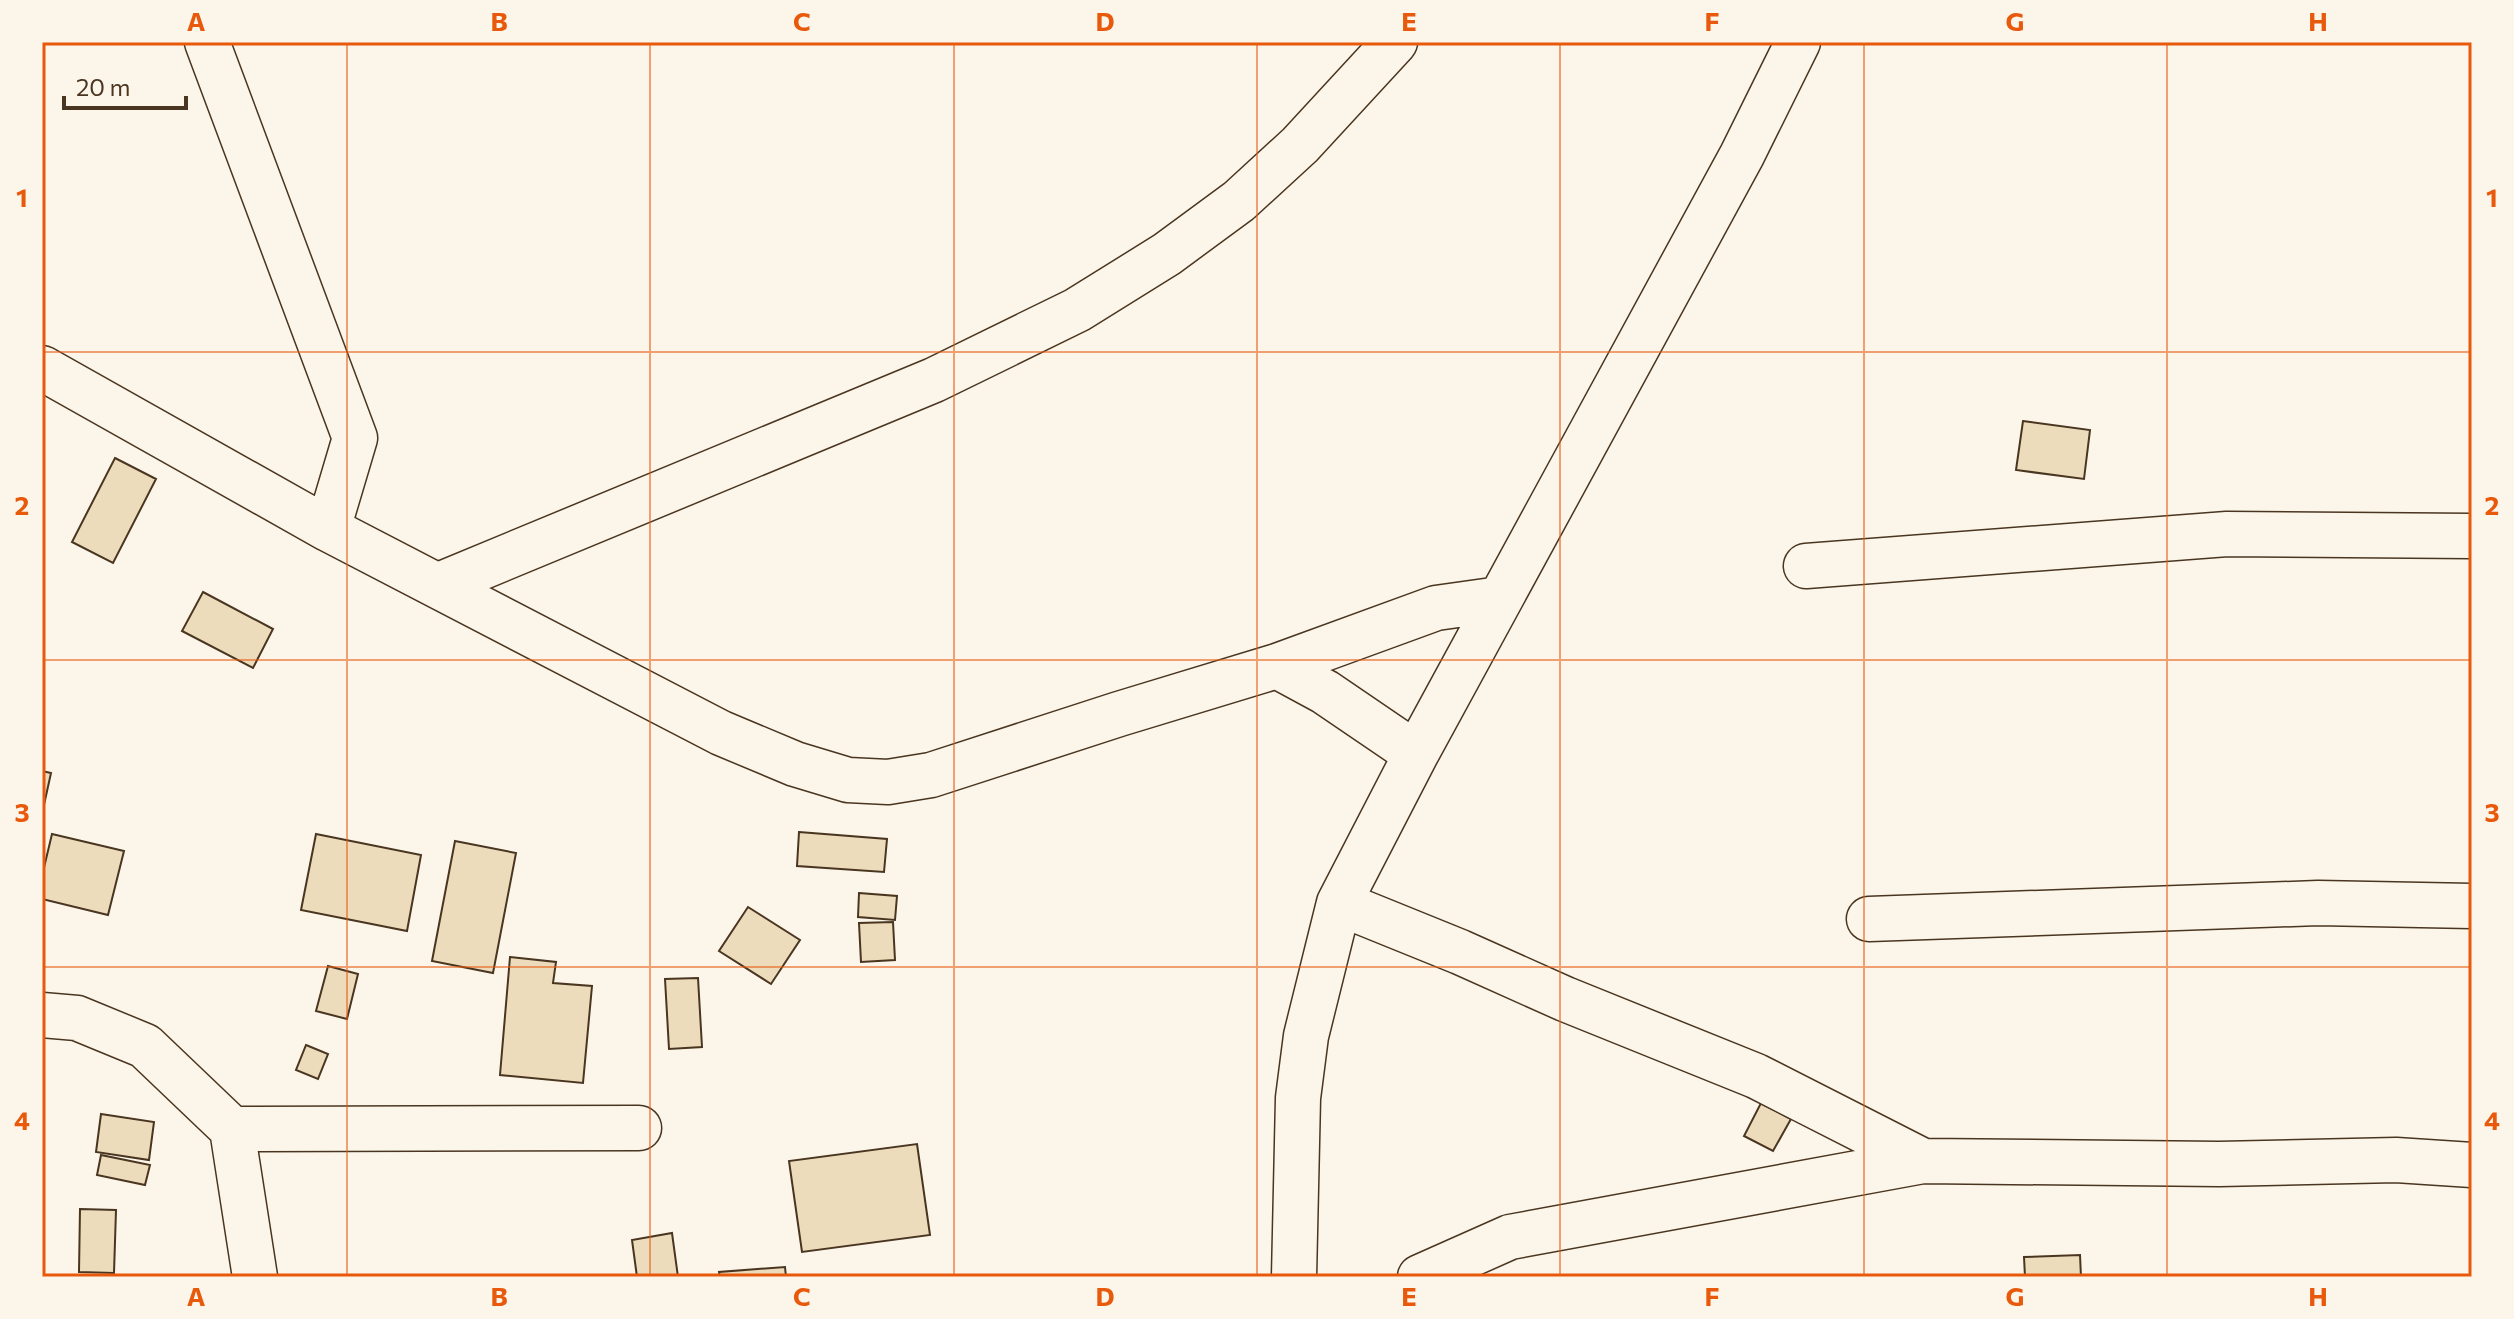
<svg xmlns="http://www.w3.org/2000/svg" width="2514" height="1319" font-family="Commissioner,sans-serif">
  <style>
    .building { fill: #ecdcbc; stroke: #4a3520; stroke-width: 2 }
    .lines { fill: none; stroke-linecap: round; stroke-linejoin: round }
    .minor-casing { stroke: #4a3520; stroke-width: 47 }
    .minor { stroke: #fbf6e9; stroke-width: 44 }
    .grid { fill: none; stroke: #e8590c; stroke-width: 2; stroke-opacity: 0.55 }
    .neatline { fill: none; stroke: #e8590c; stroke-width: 3 }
    .grid-label { font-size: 26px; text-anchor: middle; font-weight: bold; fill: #e8590c }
  </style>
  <rect width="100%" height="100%" fill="#fbf6e9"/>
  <path class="building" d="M2023 421 2090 430 2084 479 2016 470Z
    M115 458 156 479 113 563 72 542Z
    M203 592 273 629 253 668 182 631Z
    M42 771 51 773 42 814Z
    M799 832 887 839 884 872 797 866Z
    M52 834 124 851 108 915 42 899V876Z
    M316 834 421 855 407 931 301 910Z
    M455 841 516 853 493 973 432 961Z
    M859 893 897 896 895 920 858 917Z
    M748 907 800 940 771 984 719 951Z
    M893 922 895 960 861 962 859 923Z
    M510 957 556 962 553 983 592 986 583 1083 500 1075Z
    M328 966 358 974 347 1019 316 1011Z
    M698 978 702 1047 669 1049 665 979Z
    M306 1045 328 1054 318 1079 296 1070Z
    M1761 1103 1791 1119 1773 1151 1744 1136Z
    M101 1114 154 1122 149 1160 96 1152Z
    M917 1144 930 1235 802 1252 789 1161Z
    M101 1155 150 1165 145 1185 97 1175Z
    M80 1209 116 1210 114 1273 79 1272Z
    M672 1233 678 1277H637L632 1240Z
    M2080 1255 2081 1277H2025L2024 1257Z
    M785 1267 786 1277H720L719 1272Z"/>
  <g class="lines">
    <g class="minor-casing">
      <path id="minor" d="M207 42 355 438 328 529
        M42 368 328 529 721 733 795 764 848 780 888 782 931 775 1119 714 1277 666 1436 608 1500 599
        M1806 566 2227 534 2472 536
        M439 585 934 380 1077 310 1167 254 1239 201 1300 145 1395 42
        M1277 666 1325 692 1416 754
        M1339 903 1460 952 1565 999 1756 1076 1923 1161
        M1869 919 2318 903 2472 906
        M42 1015 77 1018 145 1046 232 1129 255 1277
        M232 1129 639 1128
        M1294 1277 1298 1098 1306 1036 1339 903 1416 754 1742 155 1798 42
        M1420 1277 1510 1237 1923 1161 2219 1164 2396 1160 2472 1165"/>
    </g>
    <use href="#minor" class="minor"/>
  </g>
  <path class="grid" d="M347 42V1277M650 42V1277M954 42V1277M1257 42V1277M1560 42V1277M1864 42V1277M2167 42V1277M42 352H2472M42 660H2472M42 967H2472"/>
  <rect width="2514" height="1319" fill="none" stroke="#fbf6e9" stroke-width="88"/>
  <path d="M64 96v12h122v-12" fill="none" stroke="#4a3520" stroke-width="4"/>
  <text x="76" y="96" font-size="24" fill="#4a3520" stroke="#fbf6e9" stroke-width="6" paint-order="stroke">20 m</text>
  <rect x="44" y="44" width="2426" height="1231" class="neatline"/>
  <g class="grid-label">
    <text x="196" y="31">A</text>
    <text x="499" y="31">B</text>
    <text x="802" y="31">C</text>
    <text x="1105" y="31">D</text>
    <text x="1409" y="31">E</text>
    <text x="1712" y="31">F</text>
    <text x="2015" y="31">G</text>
    <text x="2318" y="31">H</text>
    <text x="22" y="207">1</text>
    <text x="2492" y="207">1</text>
    <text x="22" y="515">2</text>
    <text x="2492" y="515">2</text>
    <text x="22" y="822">3</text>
    <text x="2492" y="822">3</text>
    <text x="22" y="1130">4</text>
    <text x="2492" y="1130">4</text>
    <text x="196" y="1306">A</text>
    <text x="499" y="1306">B</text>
    <text x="802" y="1306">C</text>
    <text x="1105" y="1306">D</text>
    <text x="1409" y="1306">E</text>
    <text x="1712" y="1306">F</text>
    <text x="2015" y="1306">G</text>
    <text x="2318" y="1306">H</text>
  </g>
</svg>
